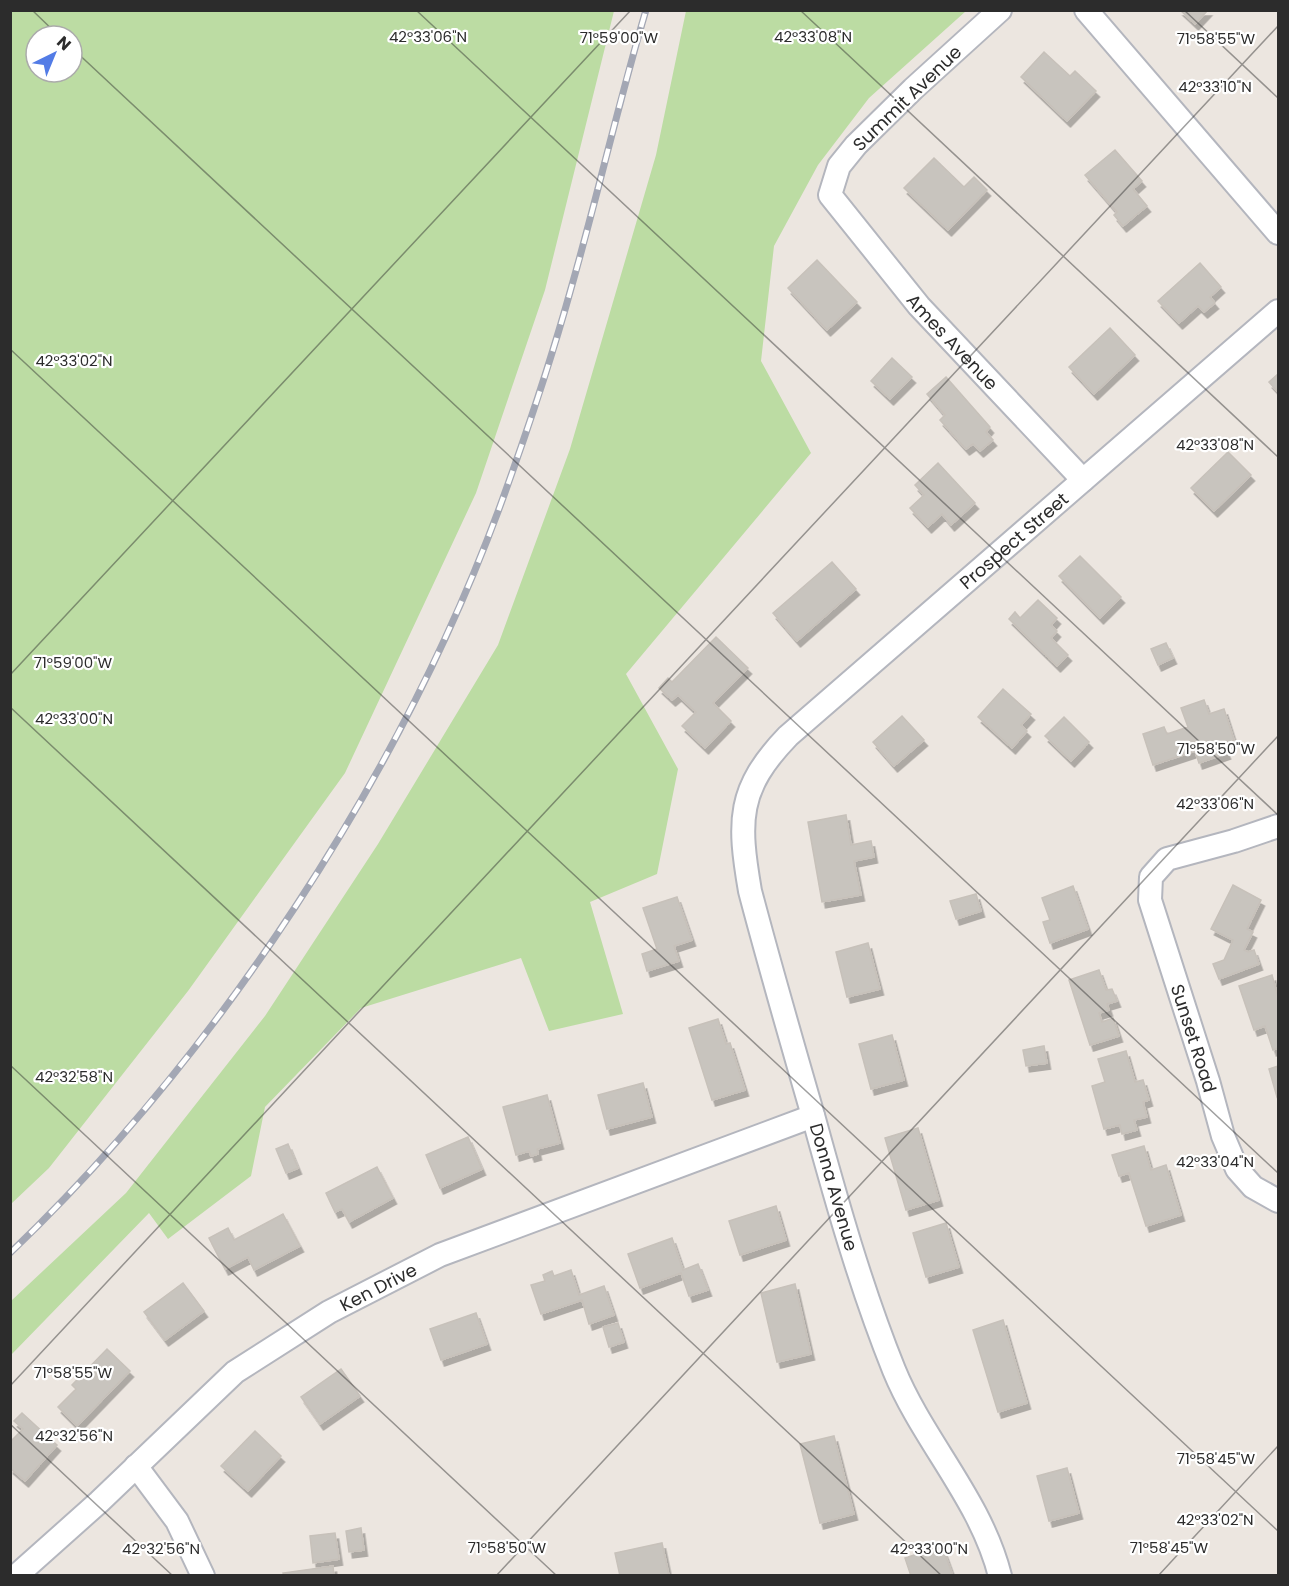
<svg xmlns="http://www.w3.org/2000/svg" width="1289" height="1586" font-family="Poppins,sans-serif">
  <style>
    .green { fill: #bcdca3; fill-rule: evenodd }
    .building { fill: #c8c4be; stroke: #c7c1ba; stroke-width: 1.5; filter: url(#shadow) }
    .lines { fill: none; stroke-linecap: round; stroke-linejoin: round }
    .street-casing { stroke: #b4b6be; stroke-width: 26 }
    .street { stroke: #fff; stroke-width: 22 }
    .rail-casing { stroke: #a3a7b4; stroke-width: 7 }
    .rail { stroke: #fff; stroke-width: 4.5; stroke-dasharray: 14; stroke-linecap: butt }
    .ticks { fill: none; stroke: #2c2c2c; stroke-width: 1.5; stroke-opacity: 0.45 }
    .labels { text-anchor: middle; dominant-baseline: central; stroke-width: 4.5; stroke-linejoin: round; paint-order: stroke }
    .street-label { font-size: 18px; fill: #2c2c2c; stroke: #fff }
    .ticks-label { font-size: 15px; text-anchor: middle; fill: #2c2c2c; stroke: #fff; stroke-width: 4.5; stroke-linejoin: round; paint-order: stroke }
  </style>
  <defs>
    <filter id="shadow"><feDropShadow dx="3.5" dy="6" stdDeviation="0" flood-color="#0004"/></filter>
  </defs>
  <rect width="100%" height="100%" fill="#ece6e0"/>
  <path class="green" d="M11 10 614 11 545 290 476 493 345 773 188 991 49 1168 11 1204ZM36 36H72V72H36Z
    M686 11H966L869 98 818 165 774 246 761 361 811 453 626 674 678 769 657 874 590 902 623 1014 549 1031 521 958 361 1008 265 1107 251 1176 168 1239 149 1213 11 1355V1301L126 1193 265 1016 378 844 498 645 570 449 656 155Z"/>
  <path class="building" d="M1180 10H1208L1195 24Z
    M1044 52 1070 76 1075 71 1096 91 1067 121 1021 77Z
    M1115 150 1142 181 1133 189 1147 206 1123 226 1114 215 1117 212 1085 175Z
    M934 158 964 187 974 177 987 190 948 230 904 188Z
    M817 260 857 302 827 330 788 288Z
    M1200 263 1221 287 1210 297 1215 303 1204 312 1198 306 1179 323 1158 301Z
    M1110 328 1135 355 1094 394 1069 367Z
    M892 358 912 377 890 399 871 381Z
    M1278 374V392L1269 382Z
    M946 377 990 427 986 432 993 440 980 451 973 444 966 449 940 420 945 415 927 394Z
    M1228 452 1251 475 1214 511 1191 488Z
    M938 463 975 503 951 525 942 514 928 527 910 508 924 495 915 485Z
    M1080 556 1121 597 1100 618 1059 576Z
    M832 562 856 589 797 641 773 613Z
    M1038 600 1057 618 1051 625 1057 631 1051 638 1068 655 1057 666 1009 619 1015 612 1020 618Z
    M716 637 748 668 713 703 731 721 705 748 682 726 696 712 678 695 672 700 659 688 668 678 672 682Z
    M1166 643 1173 658 1158 665 1151 649Z
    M1003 689 1031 714 1021 725 1027 731 1012 748 978 717Z
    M1204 700 1209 714 1224 709 1234 740 1223 744 1227 753 1199 763 1195 751 1153 765 1143 734 1164 727 1167 734 1188 727 1181 708Z
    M902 716 924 740 894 766 873 742Z
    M1064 717 1089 742 1071 761 1045 736Z
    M846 815 851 845 871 841 874 857 854 861 861 895 822 902 808 822Z
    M1233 885 1261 900 1247 929 1253 932 1244 950 1248 952 1254 950 1259 964 1219 979 1213 964 1224 960 1233 940 1211 929Z
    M1073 886 1088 929 1050 943 1043 922 1050 920 1042 898Z
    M976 894 981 911 956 919 950 901Z
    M677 897 692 940 674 946 679 961 647 971 642 954 657 949 643 908Z
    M868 943 880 989 847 997 836 952Z
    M1099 970 1106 990 1112 989 1117 1001 1107 1004 1109 1010 1099 1013 1102 1022 1113 1018 1119 1036 1090 1045 1069 980Z
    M1272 975 1278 997V1048L1273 1050 1265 1026 1254 1030 1239 986Z
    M718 1019 726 1044 730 1043 745 1090 712 1100 689 1028Z
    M892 1035 904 1080 871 1089 859 1044Z
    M1044 1046 1047 1063 1026 1066 1023 1050Z
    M1126 1051 1135 1082 1143 1080 1149 1100 1143 1102 1147 1117 1134 1120 1137 1130 1122 1134 1120 1125 1104 1129 1092 1086 1105 1082 1098 1059Z
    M1278 1066V1096L1277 1097 1269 1069Z
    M643 1083 652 1117 607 1129 598 1095Z
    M547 1095 560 1143 537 1149 538 1154 531 1156 529 1151 516 1155 503 1107Z
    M918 1128 939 1200 906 1210 885 1138Z
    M468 1137 482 1169 440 1188 426 1155Z
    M288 1144 298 1168 286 1173 276 1149Z
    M1144 1146 1151 1170 1166 1165 1181 1215 1146 1226 1129 1173 1119 1176 1112 1155Z
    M377 1167 393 1198 349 1222 342 1209 335 1212 326 1193Z
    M776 1206 786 1240 740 1255 729 1221Z
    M283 1214 300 1246 254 1270 248 1257 225 1269 209 1238 228 1228 234 1240Z
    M946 1223 959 1267 926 1277 913 1233Z
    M672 1238 683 1270 698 1264 708 1290 689 1296 681 1273 640 1288 628 1254Z
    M571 1270 579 1295 604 1286 614 1315 589 1324 582 1300 541 1314 531 1285 545 1281 543 1275 552 1271 554 1276Z
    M183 1283 204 1311 165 1340 144 1312Z
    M795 1284 811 1354 777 1362 761 1293Z
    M476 1313 487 1344 441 1360 430 1329Z
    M1003 1320 1027 1403 998 1412 973 1330Z
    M618 1323 624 1342 609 1347 603 1327Z
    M107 1349 130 1371 77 1426 58 1407 76 1389 72 1385Z
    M341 1369 360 1396 320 1424 301 1397Z
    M22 1413 57 1445 25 1481 10 1468V1442L23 1429 14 1421Z
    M255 1431 281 1456 248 1491 221 1466Z
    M834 1436 854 1514 820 1523 800 1444Z
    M1067 1468 1079 1513 1049 1521 1037 1476Z
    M361 1528 364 1550 349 1552 346 1531Z
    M335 1533 339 1559 313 1563 310 1536Z
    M662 1543 669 1576H620L615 1553Z
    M942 1546 953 1576H911L905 1558Z
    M333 1566 334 1576H284L283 1573Z"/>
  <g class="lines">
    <g class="street-casing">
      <g id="street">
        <path id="s1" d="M1000 10 913 89 856 145 839 166 830 195 919 306 1083 480"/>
        <path d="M1086 10 1278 233"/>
        <path id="s2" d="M1278 826 1234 841 1167 859 1151 877 1150 900 1208 1081 1223 1136 1237 1169 1253 1187 1278 1201"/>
        <path d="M136 1466 177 1521 203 1576"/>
        <path id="s3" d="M16 1576 99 1502 235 1372 329 1312 440 1255 813 1116"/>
        <path id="s4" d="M1000 1576C981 1500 923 1441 894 1370 861 1288 837 1203 814 1119 792 1043 770 967 750 891 738 821 737 789 788 736L1278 311"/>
      </g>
    </g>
    <use href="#street" class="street"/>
    <g class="rail-casing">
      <path id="rail" d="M10 1253C218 1054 399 778 499 509 526 435 551 361 572 285 598 194 619 101 646 10"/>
    </g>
    <use href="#rail" class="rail"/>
  </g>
  <path class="ticks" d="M32 10 59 36M416 10 1278 815M800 10 1278 457M1184 10 1278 98M72 48 1278 1173M10 349 1278 1531M10 675 631 10M10 707 942 1576M10 1065 557 1576M10 1386 1278 26M10 1424 173 1576M496 1576 1278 736M1158 1576 1278 1446"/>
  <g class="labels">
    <g class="street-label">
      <text transform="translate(907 98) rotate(-44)">Summit Avenue</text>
      <text stroke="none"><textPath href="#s1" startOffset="446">Ames Avenue</textPath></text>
      <text stroke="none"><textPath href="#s4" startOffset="1200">Prospect Street</textPath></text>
      <text stroke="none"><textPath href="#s2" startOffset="308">Sunset Road</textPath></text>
      <text transform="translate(834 1187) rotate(74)">Donna Avenue</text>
      <text stroke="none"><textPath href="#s3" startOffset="466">Ken Drive</textPath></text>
    </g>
  </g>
  <g class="ticks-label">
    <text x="428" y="42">42°33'06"N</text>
    <text x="813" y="42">42°33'08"N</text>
    <text x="619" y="43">71°59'00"W</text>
    <text x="1216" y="44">71°58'55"W</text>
    <text x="1215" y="92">42°33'10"N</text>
    <text x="74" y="366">42°33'02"N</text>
    <text x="1215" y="450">42°33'08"N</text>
    <text x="73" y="668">71°59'00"W</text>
    <text x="74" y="724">42°33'00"N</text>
    <text x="1216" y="754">71°58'50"W</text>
    <text x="1215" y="809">42°33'06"N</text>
    <text x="74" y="1082">42°32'58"N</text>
    <text x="1215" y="1167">42°33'04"N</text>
    <text x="73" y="1378">71°58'55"W</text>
    <text x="74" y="1441">42°32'56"N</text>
    <text x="1216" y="1464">71°58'45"W</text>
    <text x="1215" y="1525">42°33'02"N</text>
    <text x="507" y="1553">71°58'50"W</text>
    <text x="1169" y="1553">71°58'45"W</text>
    <text x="161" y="1554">42°32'56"N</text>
    <text x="929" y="1554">42°33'00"N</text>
  </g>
  <rect width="1289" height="1586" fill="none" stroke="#2c2c2c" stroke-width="24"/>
  <g transform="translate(54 54) rotate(43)"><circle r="28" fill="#ffffff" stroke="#ababab" stroke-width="1.5"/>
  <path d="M0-4.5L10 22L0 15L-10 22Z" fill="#537ce6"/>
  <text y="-9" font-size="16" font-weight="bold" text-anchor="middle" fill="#2c2c2c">N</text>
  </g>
</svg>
